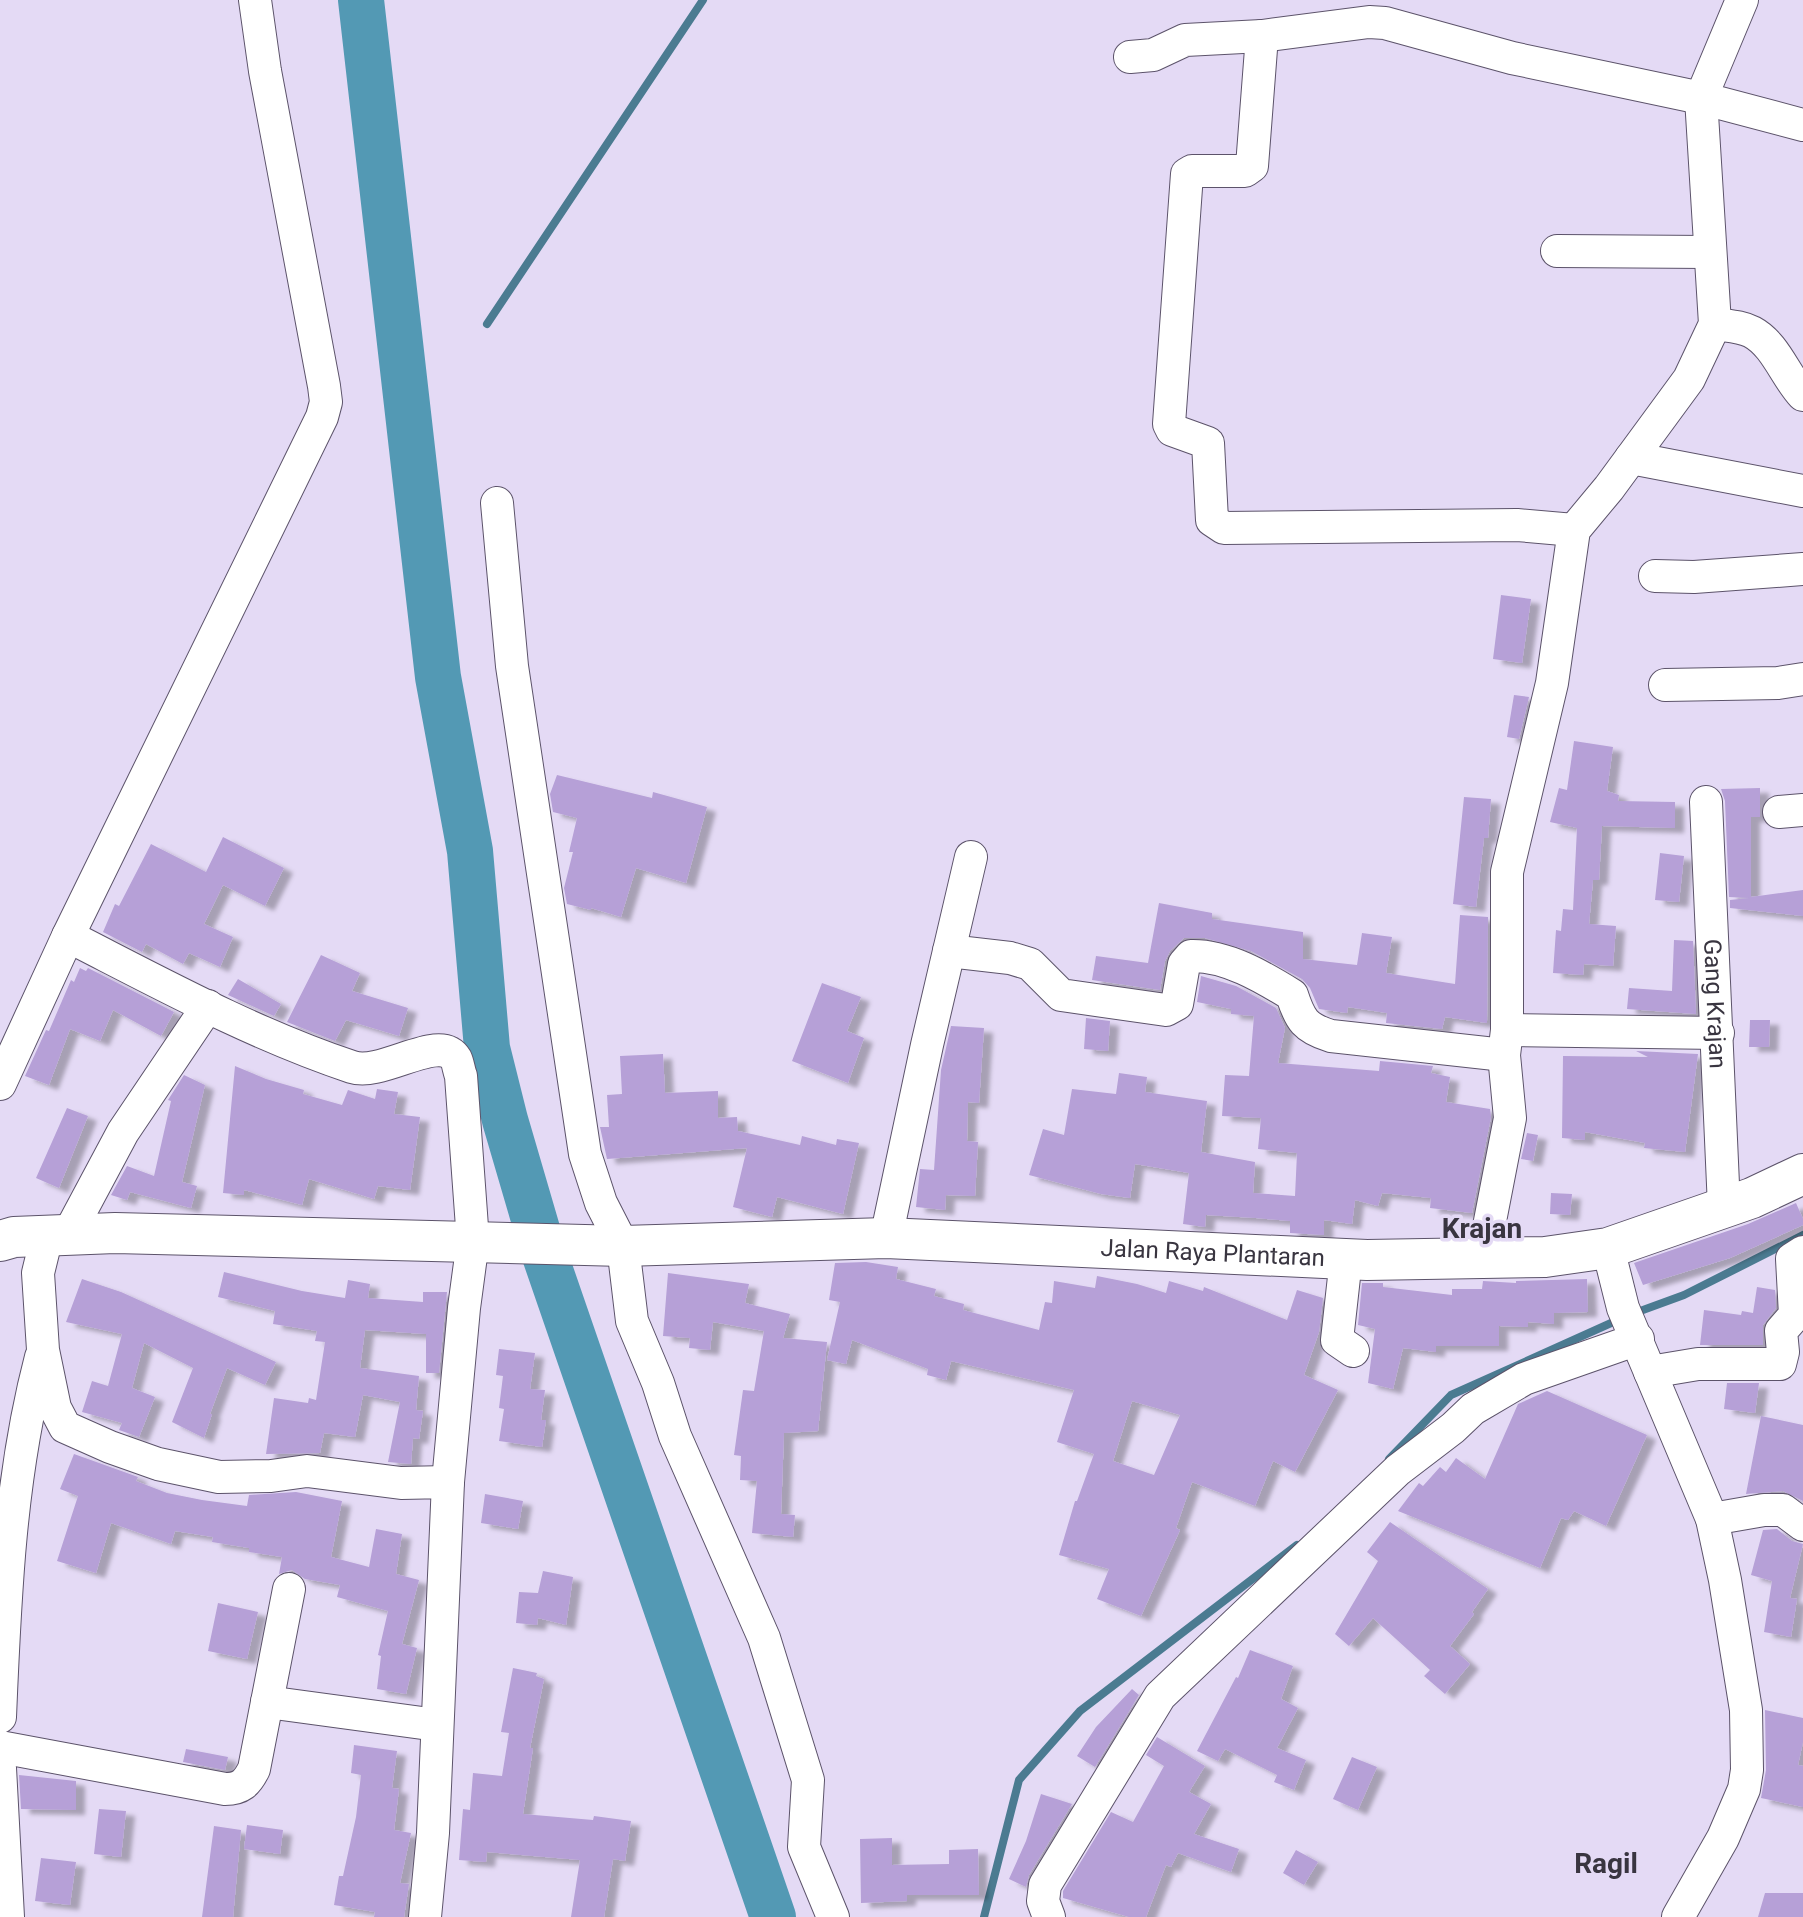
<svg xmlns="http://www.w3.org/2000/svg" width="1803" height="1917" font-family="Roboto,sans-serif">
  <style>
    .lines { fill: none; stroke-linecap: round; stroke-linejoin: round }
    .stream { stroke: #4b7b91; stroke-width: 8 }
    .river { stroke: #5399b4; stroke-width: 46 }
    .building { fill: #b6a0d7; fill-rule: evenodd; filter: url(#shadow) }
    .minor-casing { stroke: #5c536a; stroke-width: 34 }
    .major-casing { stroke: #5c536a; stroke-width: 42 }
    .minor { stroke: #fff; stroke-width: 32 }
    .major { stroke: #fff; stroke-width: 40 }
    .labels { text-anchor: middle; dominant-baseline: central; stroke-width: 7; stroke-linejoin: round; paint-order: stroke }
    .street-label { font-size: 24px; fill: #393540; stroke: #e4daf5 }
    .quarter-label { font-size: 28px; font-weight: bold; fill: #393540; stroke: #e4daf5 }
  </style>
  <defs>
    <filter id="shadow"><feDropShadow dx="9" dy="5" stdDeviation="2" flood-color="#0004"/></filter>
  </defs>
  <rect width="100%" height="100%" fill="#e4daf5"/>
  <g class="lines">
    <path class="stream" d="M487 324 703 0
      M1632 1314 1684 1295 1803 1235
      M1389 1459 1451 1395 1620 1319
      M984 1917 1019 1780 1080 1711 1297 1545"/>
    <path class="river" d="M361 0 438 677 470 851 487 1048 505 1120 543 1250 773 1917"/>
  </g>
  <path class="building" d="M1501 595 1531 599 1522 663 1493 659Z
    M1514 695 1529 697 1519 739 1507 737Z
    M1574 741 1613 747 1607 791 1619 795 1618 801 1675 802V828L1602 826 1599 880H1593L1589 924 1616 926 1613 966 1584 964 1583 975 1553 973 1556 930 1561 931 1563 909 1573 910 1577 828 1550 822 1559 788 1567 790Z
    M557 775 652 798 653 792 707 807 686 883 636 868 621 917 591 908V910L567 904 564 888 573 852H569L577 818 553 812 550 794Z
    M1760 788V817H1751V897L1803 890V916L1730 908V900L1749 898 1729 897 1725 801 1721 789Z
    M1464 797 1491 799 1488 838H1484L1476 907 1453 904Z
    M223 837 284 868 265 906 223 885 204 924 233 937 220 967 189 953 183 964 146 944 142 952 103 932 115 904 119 906 151 844 206 872Z
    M1660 853 1684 856 1679 902 1655 900Z
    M1159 903 1212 913V919L1303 932V959L1357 965 1362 933 1392 937 1386 973 1455 984 1460 915 1488 917 1487 1023 1445 1017 1442 1029 1386 1023 1387 1013 1348 1007 1347 1013 1319 1009 1310 988 1302 979 1251 951 1205 938H1184L1170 951 1165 961 1160 990 1092 980 1096 956 1148 963Z
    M1674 940 1693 941 1696 1014 1627 1009 1629 988 1672 991Z
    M321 955 360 973 352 991 408 1008 399 1036 346 1020 335 1041 287 1022Z
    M80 968 86 971 88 968 174 1012 161 1036 113 1010 100 1041 70 1029 49 1085 25 1076 46 1030 49 1031 71 980 74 982Z
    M1201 976 1236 986 1276 1008 1285 1028 1278 1063 1379 1071 1380 1061 1433 1066 1431 1073 1450 1077 1446 1102 1490 1109 1491 1117 1472 1213 1430 1208 1431 1198 1382 1193 1378 1206 1355 1200 1352 1224 1324 1220V1235L1290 1233V1221L1256 1218 1206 1215 1205 1227 1183 1224 1189 1173 1135 1164 1130 1198 1101 1194 1029 1175 1043 1129 1064 1135 1072 1089 1116 1094 1119 1073 1147 1077 1145 1092 1207 1101 1201 1152 1255 1162 1253 1193 1295 1196 1297 1153 1258 1149 1261 1118 1222 1116 1225 1075 1249 1076 1254 1016 1231 1014V1009L1197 1002Z
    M238 979 281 1004 274 1016 228 995Z
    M822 983 861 997 847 1031 864 1038 848 1083 792 1061Z
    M1086 1018 1110 1021 1108 1051 1084 1049Z
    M1750 1020H1770L1769 1047H1749Z
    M951 1026 984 1028 979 1103 968 1102 967 1141 978 1142 975 1196 946 1195 945 1210 916 1207 920 1169 934 1170 941 1070Z
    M1636 1051 1698 1054 1685 1152 1644 1148 1645 1143 1585 1132V1140L1562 1138 1563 1056 1648 1057Z
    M663 1054 665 1093 718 1091V1118L737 1117 738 1131 800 1145 802 1136 836 1145 837 1139 859 1143 843 1214 777 1197 772 1217 733 1207 747 1148 607 1159 600 1127H609L607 1095 622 1094 620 1056Z
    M235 1066 266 1079 304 1090 303 1094 342 1105 348 1090 375 1099 377 1089 398 1092 394 1114 420 1117 410 1190 378 1186 374 1199 309 1179 302 1205 244 1190V1195L223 1193Z
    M184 1075 205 1085 182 1182 197 1186 191 1208 130 1192 127 1200 111 1195 127 1166 154 1176 171 1101 168 1100Z
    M67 1108 88 1116 59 1188 36 1178Z
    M1527 1133 1538 1135 1533 1161 1521 1159Z
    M1551 1193 1572 1194 1570 1215 1550 1214Z
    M1796 1203 1803 1219V1225L1730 1258 1643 1285 1634 1263 1748 1224Z
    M866 1262 898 1267 896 1279 936 1289 934 1296 964 1304 963 1310 1039 1330 1045 1302 1052 1303 1054 1281 1095 1288 1097 1276 1137 1284 1166 1293 1169 1281 1203 1291 1204 1287 1287 1320 1297 1290 1323 1298 1319 1332 1304 1375 1338 1390 1295 1472 1273 1461 1255 1506 1192 1482 1176 1528 1180 1530 1141 1616 1097 1599 1109 1569 1059 1555 1075 1501H1077L1094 1454 1057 1442 1074 1390 951 1361 946 1380 927 1375 928 1369 852 1340 846 1364 827 1360 840 1302 829 1300 835 1263ZM1132 1401 1180 1415 1154 1475 1113 1461Z
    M224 1272 302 1291 345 1298 348 1280 370 1284 368 1298 423 1302V1292H447L439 1373H426V1334L365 1330 360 1368 419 1376 416 1410 423 1411 419 1439 413 1438 411 1464 388 1462 400 1402 363 1395 355 1437 324 1433 320 1453 266 1454 274 1398 308 1403 309 1398 316 1400 325 1342 315 1341 317 1331 273 1324 275 1311 218 1297Z
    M668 1273 749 1284 745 1303 790 1314 783 1338 827 1342 818 1431 784 1433 781 1514 795 1515 793 1537 752 1533 757 1481 740 1480 741 1456 734 1455 743 1390 754 1391 764 1331 713 1322 710 1350 689 1348 690 1338 663 1336Z
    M82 1279 121 1292 276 1362 265 1385 227 1368 210 1414H212L204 1438 172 1422 193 1368 144 1343 132 1388 155 1397 139 1437 119 1430 122 1423 82 1412 92 1381 108 1386 122 1334 66 1322Z
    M1587 1279 1588 1312 1554 1313V1324L1528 1322V1327L1499 1326V1346H1436V1352L1403 1348 1393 1389 1368 1383 1375 1329 1358 1325 1362 1283H1383V1287L1452 1295V1289H1482L1483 1281 1516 1283V1281Z
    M1757 1287 1775 1290 1776 1308 1763 1325V1345H1700L1704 1310 1741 1315 1742 1311 1753 1313Z
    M499 1349 535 1353 530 1389 545 1390 541 1420H546L542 1447 499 1441 504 1409 499 1408 503 1376 496 1375Z
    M1727 1383H1759L1755 1413 1724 1409Z
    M1547 1391 1647 1435 1606 1526 1574 1511 1568 1520 1561 1518 1540 1568 1398 1511 1419 1483 1423 1486 1440 1467 1446 1472 1456 1458 1485 1479 1518 1404Z
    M1761 1416 1803 1425V1501L1783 1491 1746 1494Z
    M74 1454 138 1477 136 1481 167 1493 202 1500 247 1506 249 1495 296 1492 342 1501 331 1557 369 1567 376 1529 402 1534 396 1574 419 1580 402 1644 417 1648 406 1694 377 1689 381 1656 378 1655 388 1611 337 1597 340 1585 305 1579 292 1570 279 1574 282 1557 249 1552V1548L212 1542 213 1537 175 1531 171 1544 111 1523 96 1573 57 1561 78 1496 60 1489Z
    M485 1494 523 1501 518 1529 481 1523Z
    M1390 1522 1488 1589 1472 1612 1474 1614 1450 1646 1470 1664 1445 1694 1424 1676 1430 1670 1373 1618 1349 1646 1335 1634 1378 1561 1367 1552Z
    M1777 1529 1792 1541 1803 1544 1790 1598 1797 1599 1791 1637 1764 1632 1772 1581 1751 1575 1763 1530Z
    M543 1571 573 1577 566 1625 538 1618 537 1625 516 1623 519 1592 538 1593Z
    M218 1603 258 1612 247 1659 208 1651Z
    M1250 1650 1293 1666 1281 1699 1298 1708 1277 1748 1306 1760 1294 1790 1274 1782 1277 1775 1225 1749 1218 1761 1197 1751 1236 1677 1238 1678Z
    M513 1668 537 1673 536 1676 544 1679 530 1748H533L523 1814 593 1820 594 1816 631 1821 625 1861 613 1859 604 1917H571L580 1860 487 1852 486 1862 459 1860 463 1809 470 1810 473 1773 502 1776 509 1733 501 1732Z
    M1132 1689 1139 1695 1095 1767 1077 1756 1096 1727Z
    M1765 1710 1803 1718V1742L1798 1765 1803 1766V1807L1761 1798 1766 1770Z
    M1157 1737 1205 1766 1189 1792 1211 1804 1194 1834 1239 1849 1231 1872 1178 1853 1171 1867 1166 1865 1146 1917H1129L1063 1898V1891L1111 1812 1133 1822 1164 1766 1146 1755Z
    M354 1745 397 1751 392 1788 399 1789 394 1830 411 1833 400 1883 409 1884 404 1917H374L375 1912 334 1905 339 1876H343L356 1817 361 1775 351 1773Z
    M186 1749 228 1757 225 1770 183 1762Z
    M1352 1757 1377 1767 1358 1810 1333 1799Z
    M19 1775 76 1781V1810L21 1809Z
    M1041 1794 1072 1804 1029 1875 1026 1887 1009 1879 1026 1841Z
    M99 1809 126 1811 121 1857 94 1854Z
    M247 1825 283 1830 280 1854 244 1849Z
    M214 1826 241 1830 233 1917H202Z
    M892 1838V1865L949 1864V1850L978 1849 979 1895H907V1901L861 1903 860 1839Z
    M1296 1850 1318 1862 1304 1885 1283 1873Z
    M41 1858 76 1862 70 1905 35 1901Z
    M1765 1893H1803V1917H1758Z"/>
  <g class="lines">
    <g class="minor-casing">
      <g id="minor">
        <path d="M1262 36 1252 166 1245 171H1192L1187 174 1169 424 1172 430 1208 443 1212 520 1224 528 1517 525 1574 530"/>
        <path d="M1130 57 1153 55 1185 40 1262 36 1369 22 1385 23 1512 58 1701 98 1803 125"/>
        <path d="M1557 251 1709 252"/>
        <path d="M1715 324C1727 326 1741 326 1752 332 1776 345 1785 376 1803 395"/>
        <path d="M1631 458 1803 491"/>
        <path d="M497 503 512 666 585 1154 601 1203 623 1246 632 1321 658 1383 675 1436 764 1638 808 1780 804 1847 833 1917"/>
        <path d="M1655 576 1694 577 1803 569"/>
        <path d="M1665 685 1778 683 1803 679"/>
        <path id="s1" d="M1706 802 1724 1207"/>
        <path d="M1779 812 1803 810"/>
        <path d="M68 936C160 983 253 1034 352 1067 383 1077 440 1032 456 1059 458 1063 459 1071 461 1076L473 1241 464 1308 448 1482"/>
        <path d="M949 951 1010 958 1030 964 1061 995 1166 1010 1177 1004 1184 964 1191 956C1226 955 1263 977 1292 995 1300 1020 1305 1028 1331 1036L1504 1055"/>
        <path d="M1507 1030 1718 1033"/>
        <path d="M0 1084 68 936 322 417 326 402 324 386 265 71 255 0"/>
        <path d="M68 1235 123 1132 208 1006"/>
        <path d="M47 1236 38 1273 43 1350 55 1408 65 1427 110 1447 158 1464 219 1477 271 1476 307 1471 401 1483 448 1482 433 1833 425 1917"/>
        <path d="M886 1238 927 1045 971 857"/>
        <path d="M1608 1248 1623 1308 1712 1519 1725 1580 1746 1710 1747 1770 1744 1789 1723 1838 1678 1917"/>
        <path d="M1483 1257 1510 1118 1504 1055 1507 1030V872L1552 683 1574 530 1609 488 1689 379 1715 324 1701 98 1742 0"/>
        <path d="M1346 1259 1337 1340 1353 1351"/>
        <path d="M1650 1372 1698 1364H1780L1783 1352 1781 1331 1795 1315 1792 1259 1803 1252"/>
        <path d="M1712 1519 1764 1510H1783L1803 1525"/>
        <path d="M267 1702 437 1725"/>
        <path d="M0 1717C5 1595 10 1475 41 1357"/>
        <path d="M0 1747 225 1789C241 1789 247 1783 254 1769L289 1589"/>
        <path d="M0 1768 8 1917"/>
        <path d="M1049 1917 1043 1901 1045 1885 1160 1696 1398 1470 1453 1428 1473 1409 1524 1379 1638 1339"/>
      </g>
    </g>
    <g class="major-casing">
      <g id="major">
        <path id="s2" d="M0 1241 14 1237 115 1233 623 1246 886 1238 1367 1260 1545 1257 1608 1248 1752 1198 1803 1174"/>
      </g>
    </g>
    <use href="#minor" class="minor"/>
    <use href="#major" class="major"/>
  </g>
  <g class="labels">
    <g class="street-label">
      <text stroke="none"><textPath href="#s1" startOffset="202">Gang Krajan</textPath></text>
      <text stroke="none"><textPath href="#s2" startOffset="1214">Jalan Raya Plantaran</textPath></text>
    </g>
    <g class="quarter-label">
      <text x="1482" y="1228">Krajan</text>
      <text x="1606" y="1863">Ragil</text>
    </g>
  </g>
</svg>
